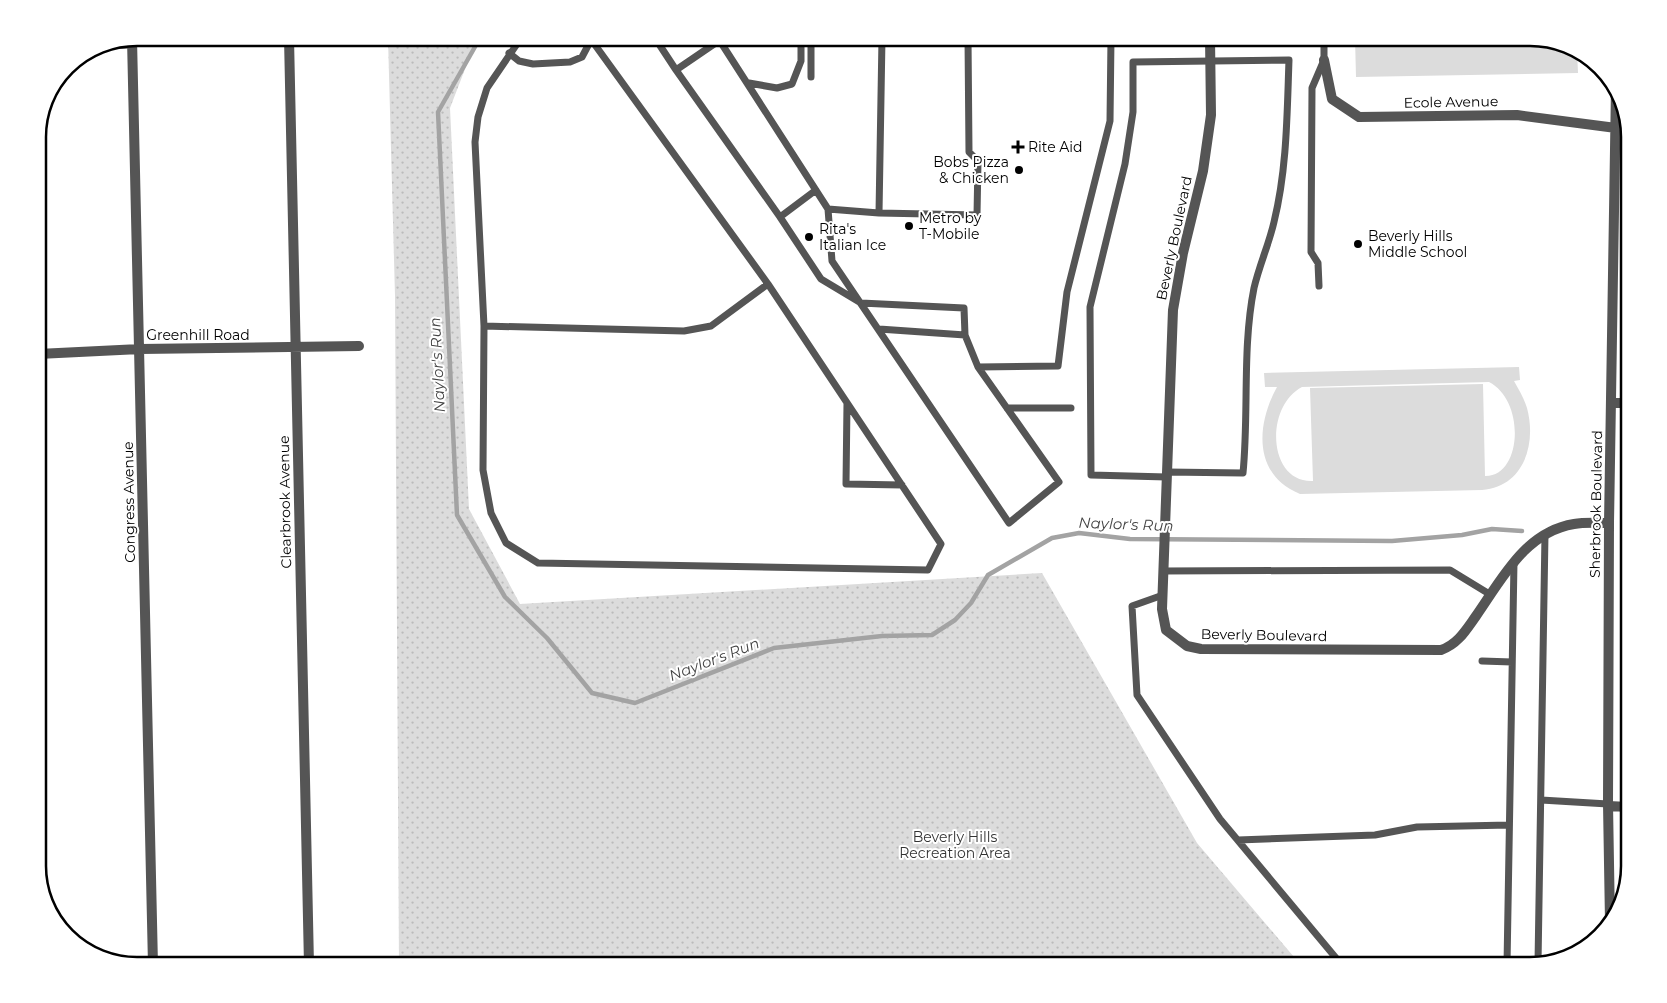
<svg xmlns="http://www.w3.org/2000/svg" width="1667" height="1003" font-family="Montserrat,sans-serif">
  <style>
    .green { fill: #dcdcdc; fill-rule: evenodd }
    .park { fill: url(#park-dots) }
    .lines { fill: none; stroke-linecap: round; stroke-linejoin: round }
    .stream { stroke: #a3a3a3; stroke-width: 4.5 }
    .service { stroke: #555; stroke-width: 7 }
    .minor { stroke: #555; stroke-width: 10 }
    .poi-dot { fill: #000; stroke: #fff; stroke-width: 2 }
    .labels { text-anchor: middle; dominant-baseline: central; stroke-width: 4; stroke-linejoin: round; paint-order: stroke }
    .street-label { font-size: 14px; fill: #000; stroke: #fff }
    .poi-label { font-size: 14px; fill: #000; stroke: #fff; text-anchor: start }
    .park-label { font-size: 14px; fill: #333; stroke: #fff }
    .water-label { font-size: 15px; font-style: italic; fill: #444; stroke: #fff }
    .rim { fill: none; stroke: #000; stroke-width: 2.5 }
  </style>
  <defs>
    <pattern id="park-dots" width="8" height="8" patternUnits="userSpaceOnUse" patternTransform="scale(1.25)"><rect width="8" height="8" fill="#dcdcdc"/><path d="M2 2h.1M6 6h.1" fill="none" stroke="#bbb" stroke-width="1.8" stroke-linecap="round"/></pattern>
  </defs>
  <rect width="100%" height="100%" fill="#fff"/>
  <path class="green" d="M1355 38H1530L1577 50 1578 73 1356 77Z
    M1519 367 1520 380 1514 381C1519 390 1524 398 1527 408 1537 445 1523 487 1482 490L1300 494C1253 475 1256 425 1277 387H1265L1264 373ZM1489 382C1526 401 1522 477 1485 476L1483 384 1310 388 1313 481C1268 483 1264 407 1302 387Z"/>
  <path class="park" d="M388 38H477L450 108 469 509 520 604 1042 573 1197 843 1294 957 1109 965H399L395 296Z"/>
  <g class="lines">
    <path class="stream" d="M480 38 438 112 457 515 505 597 547 638 592 693 635 703 774 648 882 636 932 635 955 620 971 603 988 575 1052 538 1079 533 1130 539 1392 541 1462 535 1492 529 1522 531"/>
    <path class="service" d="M590 38 768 284
      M655 38 676 70 720 40
      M718 38 828 209 832 261 1009 523 1059 482 978 367 1058 366 1067 292 1110 121 1111 38
      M98 46 132 45
      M509 53 519 61 533 64 570 62 582 57 591 40
      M676 70 780 217 821 279 861 303 964 308 965 335 879 329
      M811 77V38
      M749 83 777 88 792 84 801 61V38
      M828 209 879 213 882 38
      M879 213 977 215 978 161 969 152 968 38
      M780 217 816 190
      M1319 286 1318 263 1311 252 1312 88 1324 60V38
      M484 326 684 331 711 326 768 284 941 544 928 570 538 563 506 543 491 513 483 470 484 326 475 142 478 117 487 88 521 38
      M965 335 978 367
      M847 403 846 484 902 485
      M1007 408H1071
      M1167 477 1091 475 1090 307 1125 164 1133 112V62L1289 60C1287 115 1287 169 1274 222 1269 244 1259 266 1254 288 1242 348 1249 412 1243 473L1167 472
      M1163 571 1450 570 1491 595
      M1163 595 1132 606 1137 695 1220 819 1341 964 1381 965
      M1482 661 1512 662
      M1541 800 1608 804
      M1238 840 1375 835 1417 827 1509 825
      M1538 963 1545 534
      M1507 965 1514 562"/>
    <path class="minor" d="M289 38 309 965
      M1210 38 1211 115 1203 171 1183 253 1173 310 1162 609 1166 630 1187 646 1201 649 1441 650C1458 644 1466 630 1476 616 1502 579 1525 532 1574 524 1585 522 1598 523 1609 523
      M132 39 153 965
      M1324 60 1332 99 1359 117 1517 115 1616 128
      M38 354 140 349 359 346
      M1612 403H1629
      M1608 806 1629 807
      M1610 922 1608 804 1609 523 1616 87"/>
  </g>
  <g class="poi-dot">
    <path d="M1015.5 139.5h5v5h5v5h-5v5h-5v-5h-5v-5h5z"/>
    <circle cx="1019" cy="170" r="5"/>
    <circle cx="909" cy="226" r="5"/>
    <circle cx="809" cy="237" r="5"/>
    <circle cx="1358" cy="244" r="5"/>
  </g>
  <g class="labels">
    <g class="street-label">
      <text transform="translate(1451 102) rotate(-1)">Ecole Avenue</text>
      <text transform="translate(1174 238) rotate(-78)">Beverly Boulevard</text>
      <text x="198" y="335">Greenhill Road</text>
      <text transform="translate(129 502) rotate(-91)">Congress Avenue</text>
      <text transform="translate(285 502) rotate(-91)">Clearbrook Avenue</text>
      <text transform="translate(1596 504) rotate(-89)">Sherbrook Boulevard</text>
      <text transform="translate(1264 635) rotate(1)">Beverly Boulevard</text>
    </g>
    <g class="poi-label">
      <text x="1028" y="147">Rite Aid</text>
      <text x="1009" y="162" text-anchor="end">Bobs Pizza<tspan x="1009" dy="16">&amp; Chicken</tspan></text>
      <text x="919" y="218">Metro by<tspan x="919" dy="16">T-Mobile</tspan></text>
      <text x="819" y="229">Rita's<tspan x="819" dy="16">Italian Ice</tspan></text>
      <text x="1368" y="236">Beverly Hills<tspan x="1368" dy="16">Middle School</tspan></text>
    </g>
    <g class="park-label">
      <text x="955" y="837">Beverly Hills<tspan x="955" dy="16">Recreation Area</tspan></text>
    </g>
    <g class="water-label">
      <text transform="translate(437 365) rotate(-93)">Naylor's Run</text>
      <text transform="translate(1126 524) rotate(2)">Naylor's Run</text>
      <text transform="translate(714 659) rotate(-21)">Naylor's Run</text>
    </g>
  </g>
  <path d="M0 0H1667V1003H0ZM137 46H1530A91 91 0 0 1 1621 137V866A91 91 0 0 1 1530 957H137A91 91 0 0 1 46 866V137A91 91 0 0 1 137 46Z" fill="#fff" fill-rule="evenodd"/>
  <path class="rim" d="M137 46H1530A91 91 0 0 1 1621 137V866A91 91 0 0 1 1530 957H137A91 91 0 0 1 46 866V137A91 91 0 0 1 137 46Z"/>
</svg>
